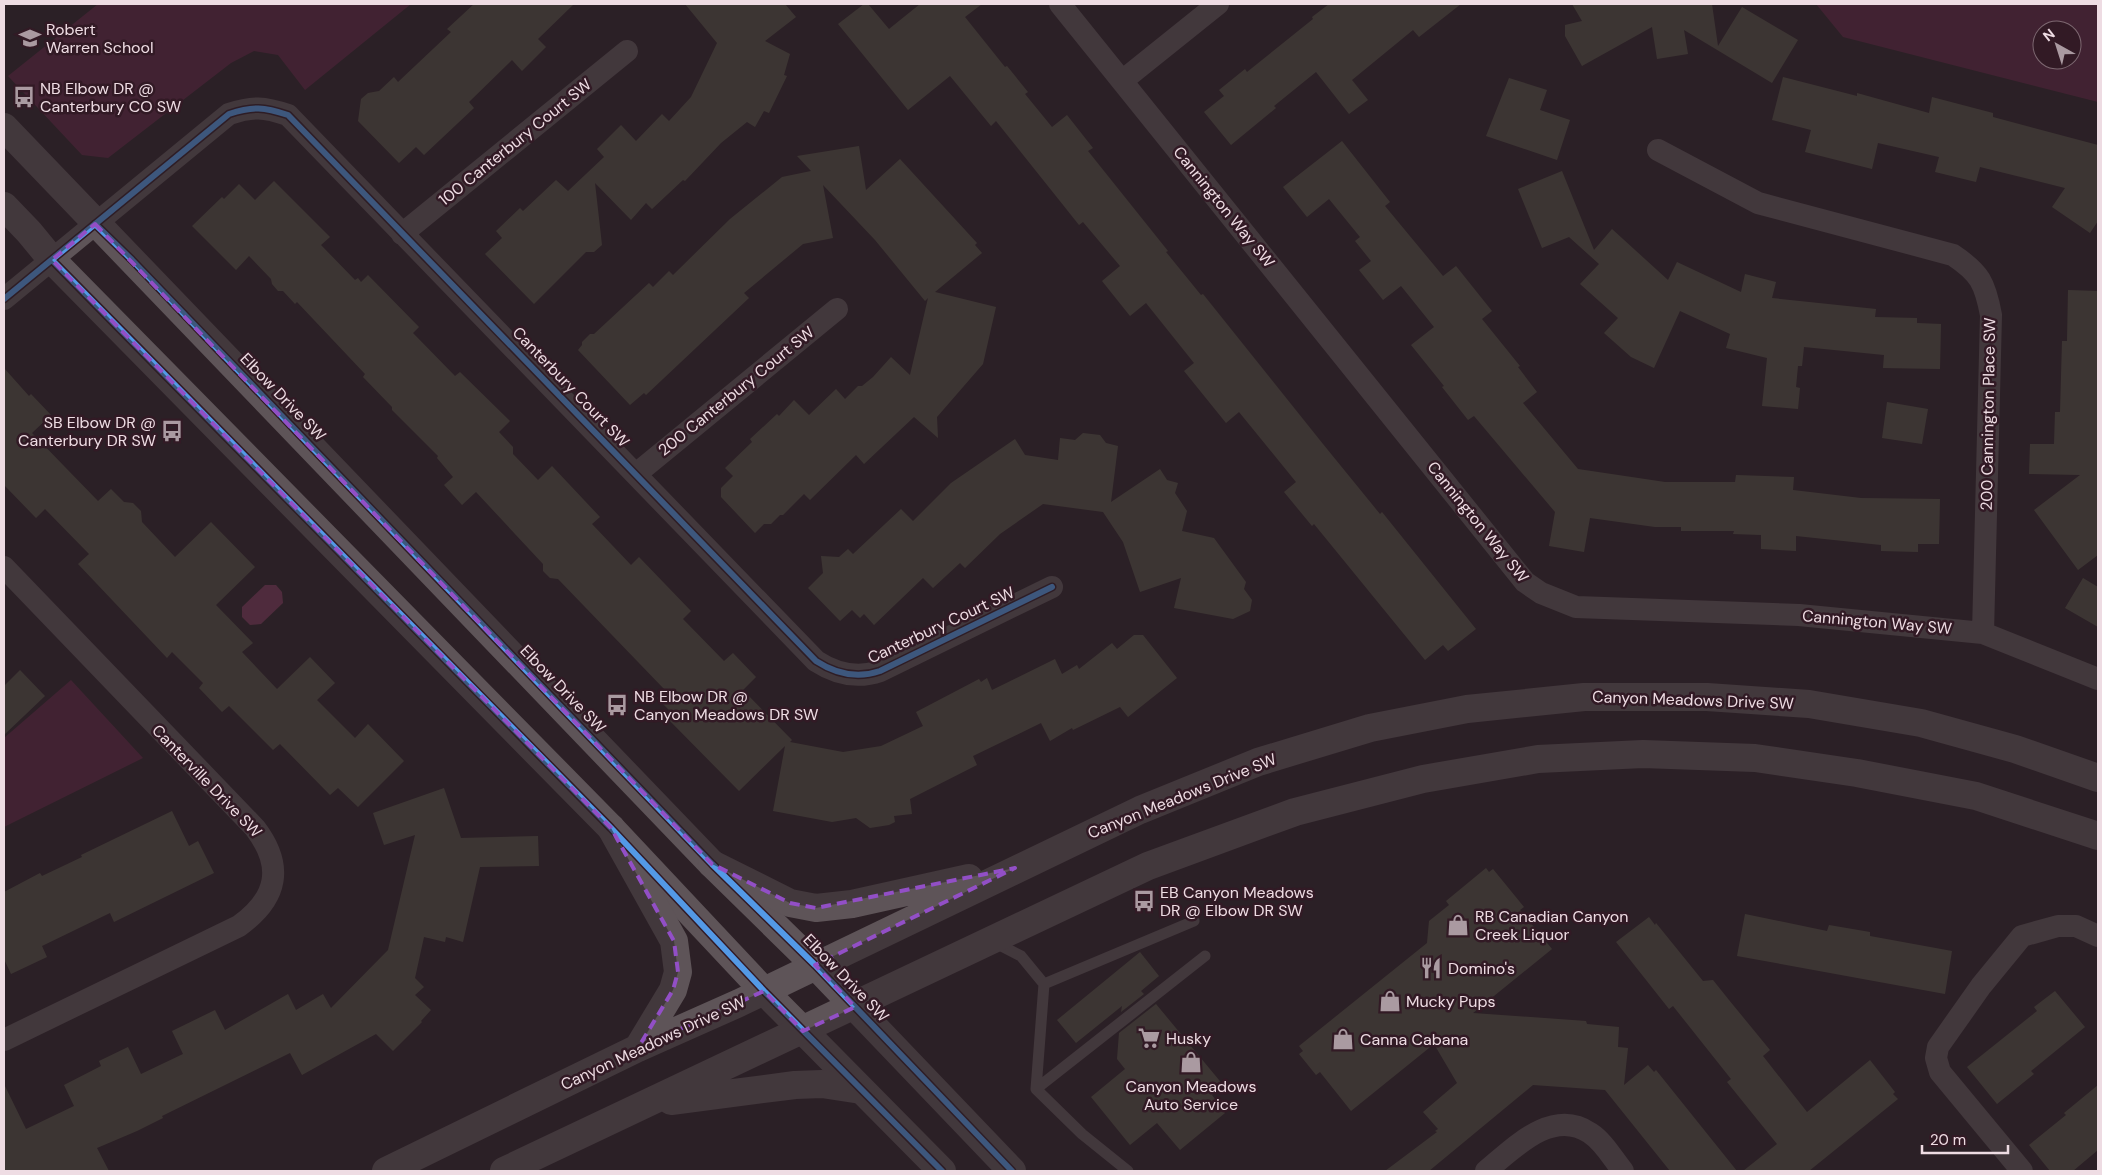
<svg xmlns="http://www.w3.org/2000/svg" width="2102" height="1175" font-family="'DM Sans',sans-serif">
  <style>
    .green { fill: #5c2541; fill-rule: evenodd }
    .water { fill: #7b3959 }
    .building { fill: #514f43 }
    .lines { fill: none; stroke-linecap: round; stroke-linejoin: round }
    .service { stroke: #5e5458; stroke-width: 11 }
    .minor { stroke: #5e5458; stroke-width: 22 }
    .tertiary { stroke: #5e5458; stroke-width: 28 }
    .secondary { stroke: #5e5458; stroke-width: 28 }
    .cycleway-casing { stroke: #321a25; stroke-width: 9 }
    .cycleway { stroke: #5399e6; stroke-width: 6 }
    .marked { fill: none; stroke: #924fc6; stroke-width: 4; stroke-dasharray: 10 6; stroke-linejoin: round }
    .labels { text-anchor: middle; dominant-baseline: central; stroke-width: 5; stroke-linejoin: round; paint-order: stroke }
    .poi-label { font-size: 16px; fill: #eedce3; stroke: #321a25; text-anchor: start }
    .street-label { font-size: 16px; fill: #eedce3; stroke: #321a25 }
  </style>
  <rect width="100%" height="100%" fill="#2c2026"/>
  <path class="green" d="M98 4H411L305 90 278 55 254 51 231 63 108 158 82 155 8 76Z
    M1816 4H2098V102L1843 37ZM2042 30H2072V60H2042Z
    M71 680 143 758 4 827V738Z"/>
  <path class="water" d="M265 585H276L282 592 283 603 261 624 250 625 242 617V607Z"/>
  <path class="building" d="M474 4H574L538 39 546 47 522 71 512 60 469 102 474 108 424 155 416 147 399 163 358 121 361 99 368 93 379 91 394 77 398 82 451 32 447 29Z
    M685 4H785L796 17 765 41 790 54 784 75 787 76 769 113 764 111 755 127 747 122 721 143 685 181 683 180 652 209 646 203 631 220 595 183 602 245 594 252H586L534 304 485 254 502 238 496 231 520 208 523 211 556 180 568 191 604 157 597 149 621 125 636 141 662 114 669 121 691 97 717 43Z
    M864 4H868L889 29 920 4H982L965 17 1005 67 1007 66 1028 92 1025 94 1052 127 1067 115 1093 148 1088 151 1168 251 1166 252 1201 295 1203 294 1323 444 1380 514 1382 512 1476 629 1448 651 1443 645 1425 660 1314 524 1312 526 1284 492 1296 482 1239 412 1226 423 1184 371 1194 363 1146 303 1130 316 1102 281 1120 266 1083 222 1079 225 996 121 991 126 950 76 908 110 838 24Z
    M1329 4H1461L1419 37 1413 30 1352 80 1368 100 1349 114 1316 72 1274 106 1276 108 1231 145 1204 112 1224 96 1219 90 1245 69 1247 72 1313 19 1312 17Z
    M1572 4H1712L1718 46 1742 7 1798 40 1772 83 1684 30 1688 54 1657 59 1652 27 1582 66 1565 36V25L1582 21Z
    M1783 77 1857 96V93L1929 113 1932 97 1993 113V117L2098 145V221L2090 233 2052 207 2065 188 1980 167 1976 182 1935 172 1939 157 1878 143 1872 169 1805 152 1811 130 1772 120Z
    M1509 78 1547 90 1540 110 1570 120 1557 160 1486 136Z
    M1342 141 1390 202 1385 206 1443 276 1456 266 1492 311 1482 319 1520 366 1518 367 1537 392 1523 403 1578 469 1665 482H1735L1736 475 1794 477 1793 490 1861 498 1940 499 1939 544H1918V552L1881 551V545L1796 536V551L1761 549V535L1733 534 1734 531H1681V527H1655L1590 518 1584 552 1549 546 1555 512 1474 416 1468 420 1442 387 1444 386 1411 345 1434 327 1401 286 1383 300 1359 270 1371 261 1355 241 1360 237 1329 199 1307 217 1283 187Z
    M859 146 866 190 900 159 977 243 975 245 982 253 935 292 996 307 983 364 937 417 938 438 914 417 864 464 856 455 810 500 804 494 783 515H780L771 524H764L755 533 721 497V488L733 476 725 468 752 442 750 439 777 414 779 416 794 400 809 415 836 389 845 399 858 386H862L873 377 891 357 910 375 928 298 925 301 875 240 823 185 833 238 803 244 744 293 749 298 646 395 644 393 630 405 578 350 582 345V342L590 334H594L649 283 653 287 669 271 673 275 730 219 782 177 811 171 797 156Z
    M1562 171 1594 250 1612 229 1668 280 1677 262 1741 292 1745 274 1776 282 1772 298 1876 309 1875 317 1917 318V323L1941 324 1940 369 1883 368 1884 355 1804 347 1802 366H1798L1796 387 1800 388 1798 409 1762 406 1767 358 1726 348 1730 334 1680 311 1654 368 1631 357 1604 333 1618 318 1580 284 1599 264 1569 237 1542 248 1518 189Z
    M274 181 330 237 321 245 355 280 358 278 361 282 368 275 419 327 413 333 455 376 460 372 510 421 499 432 513 447V454L538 480 552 466 600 517 592 524 631 565 639 557 691 611 683 619 724 661 733 653 756 677 743 690 792 740 790 742 843 752 881 746 923 726 916 712 979 679 981 682 987 678 992 690 1055 659 1062 674 1077 665 1079 669 1112 643 1117 649 1134 635H1143L1177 678 1128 717 1120 707 1073 730 1072 728 1050 741 1041 723 973 756 977 765 910 799 912 814 894 816 895 822 889 825 870 828 856 818 832 822 773 811 785 746 739 791 667 718 669 710 657 698 665 690 558 579 550 578 543 571V564L476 492 462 505 444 485 453 477 437 458 438 456 392 410V407L363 377 365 374 297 302 295 304 283 291H278L272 284 271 279 249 256 236 270 192 226 222 197 224 199 239 184 255 200Z
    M2068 290 2098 291V555L2078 570 2034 510 2080 475 2029 474 2030 444H2054L2055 412H2060L2062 341H2067Z
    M4 368 29 396 31 394 51 415 32 433 98 501 111 489 124 502 133 503 141 511 142 522 175 557 211 522 255 567 216 605 253 643 242 652 277 689 310 657 335 683 317 700 355 738 368 724 404 761 358 807 338 788 330 795 280 744 273 750 229 706 222 712 199 688 203 683 172 652 167 658 78 564 89 554 45 509 36 518 4 485Z
    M1887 402 1928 409 1922 444 1882 438Z
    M1083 433 1100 435 1106 443 1118 446 1111 502 1160 469 1167 480 1178 483 1175 493 1187 511 1182 531 1214 538 1246 582 1244 589 1252 600 1250 611 1233 619 1174 608 1181 578 1140 592 1123 542 1103 512 1043 504 1000 534 965 568 960 563 933 588 923 578 874 625 864 614 860 618 852 610 840 621 808 588 823 573 821 556 839 557 848 549 853 554 901 509 913 521 951 483 1015 439 1025 455 1058 460 1060 438 1075 440Z
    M2083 578 2098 587V627L2065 608Z
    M20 670 45 696 4 735V686Z
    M444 788 461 838 538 836 539 866 480 867 463 942 446 937 445 942 424 937 415 978 424 987 415 995 431 1010 421 1021 422 1022 393 1051 376 1034 302 1075 290 1053 162 1116 163 1118 137 1131 97 1148 109 1171H4V1084L26 1129 74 1106 64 1085 101 1066 99 1061 128 1047 141 1074 183 1054 172 1031 215 1010 225 1030 288 994 296 1010 323 994 331 1008 388 950 415 835 384 845 373 813Z
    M172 811 189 846 198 841 214 873 114 922 110 913 42 946 47 957 11 974 4 959V892L40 873 42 876 82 857 81 855Z
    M1486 868 1489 872 1493 869 1524 907 1520 910 1552 949 1473 1013 1586 1021 1587 1024 1619 1027 1618 1047 1628 1048 1624 1085 1648 1065 1654 1072 1656 1070 1737 1171H1670L1605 1090 1533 1085 1429 1171H1385L1437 1132 1435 1131 1438 1129 1423 1112 1457 1083 1434 1044 1351 1111 1320 1072 1316 1075 1299 1054 1303 1051 1299 1046 1427 943 1429 921 1449 905 1446 901Z
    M1745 914 1827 931 1829 925 1870 932V936L1952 951 1945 994 1737 956Z
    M1649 917 1655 925 1656 923 1703 981 1713 980 1729 1000 1770 1050 1763 1056 1807 1112 1870 1060 1895 1092 1893 1094 1898 1099 1809 1171H1743L1777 1144 1727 1082 1731 1079 1673 1006 1669 1009 1616 942Z
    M1140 952 1159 976 1141 991 1144 994 1121 1012 1122 1006 1076 1043 1057 1020Z
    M2055 991 2085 1027 2031 1071 2034 1074 1997 1104 1967 1067 2037 1011 2034 1007Z
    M1156 1004 1224 1086 1212 1095 1225 1113 1180 1150 1157 1123 1130 1145 1091 1097 1125 1069 1117 1059 1119 1033Z
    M2098 1085V1150L2073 1171H2050L2029 1145 2066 1115 2064 1113Z"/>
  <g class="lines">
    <path class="service" d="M994 942 1021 956 1044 984 1036 1089 1082 1134 1128 1171
      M1044 984 1194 921
      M1036 1089 1205 956"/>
    <path class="minor" d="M1060 4 1525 582 1541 593 1576 607 1799 615 1983 633 2098 679
      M1122 81 1218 4
      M1658 150 1758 203 1953 255C1980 273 1985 283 1991 315L1983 633
      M402 234 627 51
      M4 299 229 114C253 106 264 107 288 115L816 661C836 674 857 679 880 671L1052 587
      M636 474 837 309
      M4 567 255 828C284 866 278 898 239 926L4 1040
      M1486 1171C1513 1149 1552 1107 1590 1133 1604 1142 1613 1159 1623 1171
      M2022 1171 1940 1072 1936 1058 1938 1047 1981 986 2022 936 2058 926H2076L2098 936"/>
    <path class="tertiary" d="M4 127 712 864 815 965 1012 1171
      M4 206 29 232 52 260 611 828 764 991 942 1171"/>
    <path class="secondary" d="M611 828 674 941 678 972 673 990 638 1048
      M712 864 790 903 816 908 852 904 969 878
      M671 1101 795 1085 822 1084 861 1090
      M386 1171 638 1048 739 1003 1140 810 1258 762 1370 728 1467 709 1584 697H1707L1809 704 1921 723 2015 749 2098 778
      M504 1171 1148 866 1295 812 1423 779 1538 759 1643 754 1755 758 1857 773 1976 796 2098 836"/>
    <g class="cycleway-casing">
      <path id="cycleway" d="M95 224 132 260 712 864 815 965 1012 1171
        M52 260 611 828 764 991 942 1171
        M4 299 229 114C253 106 264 107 288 115L816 661C836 674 857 679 880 671L1052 587"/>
    </g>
    <use href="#cycleway" class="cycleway"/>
  </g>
  <path d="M0 0H2102V1175H0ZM95 224 712 864 790 903 816 908 1015 868 815 965 855 1007 803 1031 764 991 638 1048 673 990 678 972 674 941 611 828 52 260Z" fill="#2c2026" fill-opacity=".55" fill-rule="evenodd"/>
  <path class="marked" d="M95 224 712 864 790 903 816 908 1015 868 815 965 855 1007 803 1031 764 991 638 1048 673 990 678 972 674 941 611 828 52 260Z"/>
  <defs>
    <g id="school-bare" transform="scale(1.725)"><path d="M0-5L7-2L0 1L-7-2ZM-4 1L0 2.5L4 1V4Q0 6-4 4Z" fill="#aa9aa1" stroke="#321a25" stroke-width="2.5" paint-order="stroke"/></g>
    <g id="bus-bare" transform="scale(1.725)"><path d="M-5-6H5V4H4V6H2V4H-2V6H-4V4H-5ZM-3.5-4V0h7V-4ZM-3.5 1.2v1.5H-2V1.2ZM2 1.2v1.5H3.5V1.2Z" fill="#aa9aa1" stroke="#321a25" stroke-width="2.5" paint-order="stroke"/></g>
    <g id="shop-bare" transform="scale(1.725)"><path d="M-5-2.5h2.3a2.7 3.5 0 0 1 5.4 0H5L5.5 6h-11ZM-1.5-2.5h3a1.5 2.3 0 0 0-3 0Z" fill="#aa9aa1" stroke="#321a25" stroke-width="2.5" paint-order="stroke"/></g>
    <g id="restaurant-bare" transform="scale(1.725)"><path d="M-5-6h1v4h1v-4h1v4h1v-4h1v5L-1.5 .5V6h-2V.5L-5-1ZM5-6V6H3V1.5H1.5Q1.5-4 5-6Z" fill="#aa9aa1" stroke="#321a25" stroke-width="2.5" paint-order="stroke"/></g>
    <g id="supermarket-bare" transform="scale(1.725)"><path d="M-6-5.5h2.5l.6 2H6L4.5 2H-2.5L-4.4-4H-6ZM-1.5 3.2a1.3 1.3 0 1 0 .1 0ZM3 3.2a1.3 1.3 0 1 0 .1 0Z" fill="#aa9aa1" stroke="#321a25" stroke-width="2.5" paint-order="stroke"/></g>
  </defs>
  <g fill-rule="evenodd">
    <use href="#school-bare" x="30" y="38"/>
    <use href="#bus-bare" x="24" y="97"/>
    <use href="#bus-bare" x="172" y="431"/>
    <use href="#bus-bare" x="617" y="705"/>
    <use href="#bus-bare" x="1144" y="901"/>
    <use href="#shop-bare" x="1458" y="925"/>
    <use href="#restaurant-bare" x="1431" y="968"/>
    <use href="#shop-bare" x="1390" y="1001"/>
    <use href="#supermarket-bare" x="1149" y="1038"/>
    <use href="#shop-bare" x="1343" y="1039"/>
    <use href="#shop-bare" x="1191" y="1062"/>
  </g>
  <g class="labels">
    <g class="poi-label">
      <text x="46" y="29">Robert<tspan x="46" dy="18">Warren School</tspan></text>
      <text x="40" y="88">NB Elbow DR @<tspan x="40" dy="18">Canterbury CO SW</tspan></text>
      <text x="156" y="422" text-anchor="end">SB Elbow DR @<tspan x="156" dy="18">Canterbury DR SW</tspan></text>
      <text x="634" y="696">NB Elbow DR @<tspan x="634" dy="18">Canyon Meadows DR SW</tspan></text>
      <text x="1160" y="892">EB Canyon Meadows<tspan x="1160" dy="18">DR @ Elbow DR SW</tspan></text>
      <text x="1475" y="916">RB Canadian Canyon<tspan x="1475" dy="18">Creek Liquor</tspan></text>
      <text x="1448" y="968">Domino's</text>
      <text x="1406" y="1001">Mucky Pups</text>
      <text x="1166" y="1038">Husky</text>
      <text x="1360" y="1039">Canna Cabana</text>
      <text x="1191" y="1086" text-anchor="middle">Canyon Meadows<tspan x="1191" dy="18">Auto Service</tspan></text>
    </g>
    <g class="street-label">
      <text transform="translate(515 142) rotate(-39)">100 Canterbury Court SW</text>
      <text transform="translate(1224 207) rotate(51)">Cannington Way SW</text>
      <text transform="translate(571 387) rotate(46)">Canterbury Court SW</text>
      <text transform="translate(736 391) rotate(-39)">200 Canterbury Court SW</text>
      <text transform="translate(283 397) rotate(46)">Elbow Drive SW</text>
      <text transform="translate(1988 414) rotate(-89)">200 Cannington Place SW</text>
      <text transform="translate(1478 522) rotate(51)">Cannington Way SW</text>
      <text transform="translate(1877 622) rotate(5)">Cannington Way SW</text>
      <text transform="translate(941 625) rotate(-25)">Canterbury Court SW</text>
      <text transform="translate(563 689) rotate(46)">Elbow Drive SW</text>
      <text transform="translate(1693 700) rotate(2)">Canyon Meadows Drive SW</text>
      <text transform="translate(207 781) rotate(46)">Canterville Drive SW</text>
      <text transform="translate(1182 796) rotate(-22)">Canyon Meadows Drive SW</text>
      <text transform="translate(846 978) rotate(46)">Elbow Drive SW</text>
      <text transform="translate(653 1043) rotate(-25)">Canyon Meadows Drive SW</text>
    </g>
  </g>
  <rect width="2102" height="1175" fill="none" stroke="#eedce3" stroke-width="10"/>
  <g transform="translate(2057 45) rotate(321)"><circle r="24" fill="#321a25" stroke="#7d6871"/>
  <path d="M0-4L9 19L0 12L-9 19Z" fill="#aa9aa1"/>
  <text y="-8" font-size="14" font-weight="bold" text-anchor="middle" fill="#eedce3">N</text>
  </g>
  <path d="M1922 1145v8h86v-8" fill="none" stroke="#eedce3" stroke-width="2.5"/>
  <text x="1930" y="1145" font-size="15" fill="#eedce3" stroke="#321a25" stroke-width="4" paint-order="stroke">20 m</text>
</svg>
